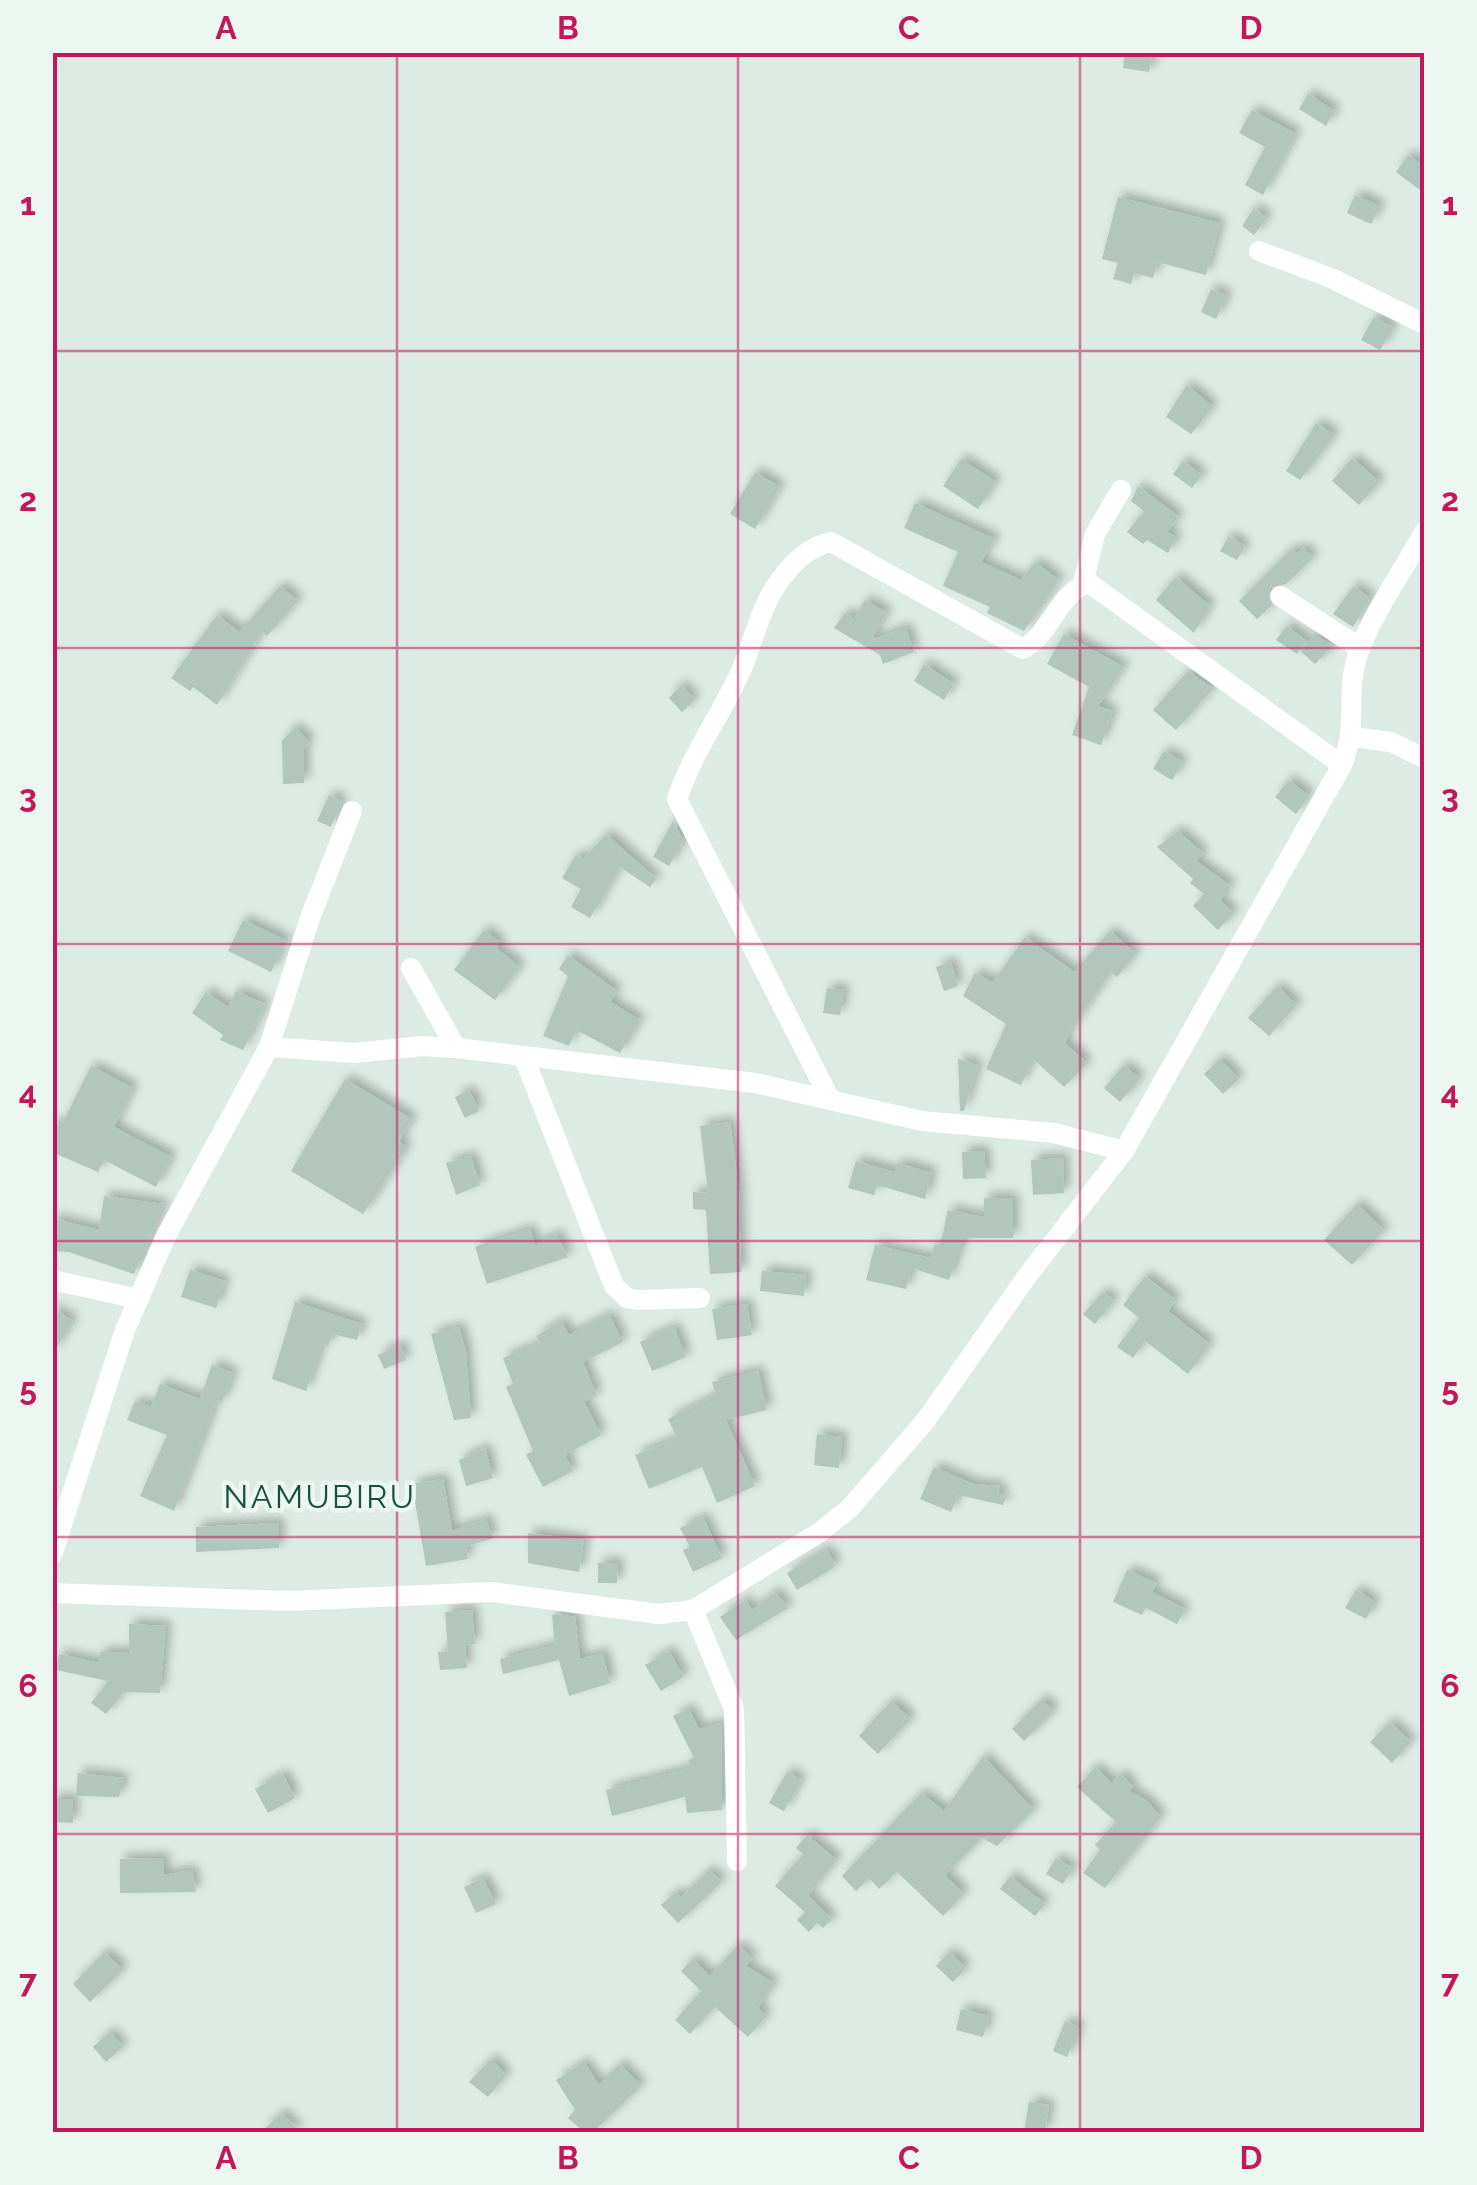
<svg xmlns="http://www.w3.org/2000/svg" width="1477" height="2185" font-family="Raleway,sans-serif">
  <style>
    .building { fill: #b1c6bd; filter: url(#shadow) }
    .lines { fill: none; stroke-linecap: round; stroke-linejoin: round }
    .minor { stroke: #fff; stroke-width: 20 }
    .grid { fill: none; stroke: #c2185b; stroke-width: 2.5; stroke-opacity: 0.55 }
    .labels { text-anchor: middle; dominant-baseline: central; stroke-width: 9; stroke-linejoin: round; paint-order: stroke }
    .quarter-label { font-size: 32px; letter-spacing: 2.5px; fill: #174f42; stroke: #edf7f2 }
    .neatline { fill: none; stroke: #c2185b; stroke-width: 4 }
    .grid-label { font-size: 32px; text-anchor: middle; font-weight: bold; fill: #c2185b }
  </style>
  <defs>
    <filter id="shadow"><feDropShadow dx="5.5" dy="-5.5" stdDeviation="5" flood-color="#0004"/></filter>
  </defs>
  <rect width="100%" height="100%" fill="#dcebe4"/>
  <path class="building" d="M1125 52 1152 55 1149 72 1123 68Z
    M1308 94 1335 111 1326 126 1299 109Z
    M1252 110 1296 134 1263 195 1245 185 1265 147 1239 133Z
    M1408 155 1424 166V193L1396 172Z
    M1355 195 1380 206 1371 224 1347 213Z
    M1118 197 1220 223 1206 275 1157 262 1153 278 1134 273 1131 284 1113 279 1118 263 1102 259Z
    M1254 208 1267 218 1254 235 1242 226Z
    M1211 289 1227 296 1216 319 1201 312Z
    M1374 317 1393 327 1380 350 1361 340Z
    M1187 385 1213 407 1191 434 1166 417Z
    M1316 423 1335 435 1300 480 1286 471Z
    M1352 458 1380 482 1359 505 1332 481Z
    M961 459 996 482 978 509 943 486Z
    M1183 461 1202 475 1192 488 1173 474Z
    M755 472 780 487 755 529 730 514Z
    M1138 486 1179 517 1167 532 1177 537 1168 553 1147 540 1143 544 1127 532 1144 511 1131 501Z
    M915 503 995 539 981 562 1021 580 1035 562 1059 580 1024 631 987 613 990 607 943 586 958 552 904 528Z
    M1229 536 1245 546 1237 560 1220 551Z
    M1303 547 1313 558 1286 584 1269 588 1271 606 1257 619 1239 601 1291 549 1297 553Z
    M1176 577 1210 606 1194 633 1156 600Z
    M280 586 298 601 267 636 262 632 217 705 193 687 190 691 171 678 217 615 239 632Z
    M1354 586 1370 598 1353 627 1333 614Z
    M865 600 887 613 871 640 906 628 914 652 883 664 880 655 834 628 845 613 854 619Z
    M1287 626 1307 641 1297 654 1276 640Z
    M1064 634 1124 667 1098 706 1113 711 1101 745 1072 735 1089 687 1047 664Z
    M1315 635 1332 646 1315 664 1300 651Z
    M924 664 954 684 944 700 914 681Z
    M1188 671 1213 689 1176 730 1153 710Z
    M681 685 695 700 682 712 669 698Z
    M295 727 310 743 304 748V783L283 784 282 741Z
    M1164 751 1183 762 1172 780 1153 769Z
    M1289 780 1309 796 1296 814 1275 797Z
    M329 795 342 801 331 827 317 821Z
    M673 821 683 841 669 866 653 857Z
    M1178 831 1203 853 1196 861 1231 886 1220 901 1234 913 1218 930 1193 906 1204 894 1190 883 1193 879 1157 847Z
    M606 834 656 879 650 887 620 867 590 918 571 907 581 889 562 878 576 855 583 859Z
    M243 920 286 940 271 972 228 951Z
    M484 930 500 942 496 948 520 967 495 1000 454 970Z
    M1110 931 1136 954 1117 977 1111 972 1071 1029 1065 1043 1087 1063 1064 1087 1033 1059 1021 1085 986 1069 1006 1024 963 996 975 973 993 982 1025 937 1074 972Z
    M568 955 617 991 610 1002 640 1020 620 1053 576 1030 569 1046 543 1036 568 976 559 969Z
    M951 962 958 986 944 991 936 967Z
    M1277 986 1297 1005 1269 1036 1248 1018Z
    M827 988 844 990 840 1015 823 1013Z
    M236 991 265 1004 243 1050 220 1040 223 1035 192 1013 206 992 228 1007Z
    M958 1059 978 1065 964 1111H960Z
    M1220 1059 1239 1079 1223 1094 1204 1074Z
    M1124 1065 1140 1079 1120 1102 1104 1088Z
    M91 1066 133 1088 114 1127 171 1157 156 1187 104 1160 98 1172 52 1152V1122L61 1126Z
    M345 1079 412 1119 399 1142 407 1147 363 1214 291 1171Z
    M469 1090 479 1111 465 1118 455 1097Z
    M730 1122 739 1189 741 1272 710 1274 706 1210 693 1209V1192L708 1193 700 1126Z
    M984 1151 986 1178 963 1179 962 1152Z
    M471 1156 480 1185 456 1195 446 1163Z
    M1063 1158 1064 1193 1033 1195 1031 1160Z
    M856 1161 895 1172 898 1163 932 1173 925 1199 877 1185 874 1195 848 1188Z
    M104 1196 164 1204 134 1274 69 1252 52 1251V1218L99 1230Z
    M984 1198H1013V1238H963L949 1280 911 1268 906 1289 866 1280 875 1245 930 1258 935 1244 940 1246 948 1210 984 1217Z
    M1357 1204 1384 1230 1352 1265 1324 1240Z
    M530 1229 535 1245 556 1234 568 1257 487 1284 475 1247Z
    M190 1270 225 1281 216 1308 181 1297Z
    M762 1271 806 1275 804 1296 760 1291Z
    M1145 1276 1176 1300 1168 1311 1210 1344 1188 1374 1145 1341 1133 1358 1117 1347 1139 1318 1123 1305Z
    M1103 1292 1114 1301 1095 1324 1083 1314Z
    M295 1302 362 1324 357 1340 332 1334 328 1346 322 1344 306 1391 272 1379Z
    M747 1304 752 1335 717 1340 712 1309Z
    M52 1308 73 1321 52 1355Z
    M609 1315 623 1342 583 1362 597 1396 584 1401 601 1435 565 1455 573 1471 543 1487 526 1455 533 1451 506 1387 513 1384 503 1358 540 1343 536 1336 561 1321 569 1335Z
    M459 1327 466 1352 471 1418 454 1420 431 1334Z
    M674 1327 686 1357 652 1371 640 1342Z
    M400 1345 406 1360 384 1369 378 1355Z
    M212 1365 233 1373 222 1402 217 1400 174 1511 140 1496 167 1435 127 1420 135 1401 151 1407 160 1384 200 1399Z
    M758 1371 767 1410 726 1420 755 1486 717 1503 702 1467 649 1489 635 1455 677 1438 668 1419 716 1395 712 1382Z
    M817 1434 842 1437 839 1468 814 1465Z
    M485 1448 493 1478 466 1486 459 1460Z
    M934 1467 973 1484 1000 1486 998 1494 1006 1498 1003 1505 958 1495 951 1512 920 1499Z
    M443 1479 452 1531 486 1519 493 1538 466 1547 468 1559 426 1566 412 1484Z
    M703 1517 722 1558 693 1572 683 1550 690 1547 680 1528Z
    M279 1523V1548L196 1552V1527Z
    M528 1533 584 1540 579 1572 528 1563Z
    M826 1549 836 1566 797 1590 787 1573Z
    M598 1563H618L617 1583H598Z
    M1127 1570 1157 1583 1152 1592 1185 1609 1177 1624 1146 1608 1142 1615 1113 1602Z
    M1356 1590 1375 1602 1366 1619 1345 1608Z
    M775 1592 788 1608 736 1640 720 1617 745 1600 752 1610Z
    M472 1610 475 1644 465 1645 467 1668 440 1670 438 1652H448L445 1612Z
    M556 1614 575 1617 580 1659 603 1653 610 1683 569 1696 559 1660 503 1674 500 1659 555 1645 552 1615Z
    M129 1624 166 1626 160 1693 124 1692 106 1714 91 1703 108 1681 56 1670 59 1654 99 1663 100 1652 129 1653Z
    M669 1651 684 1677 661 1691 645 1665Z
    M1042 1699 1054 1711 1024 1741 1012 1729Z
    M891 1701 911 1719 878 1754 859 1736Z
    M689 1709 699 1729 721 1723 722 1810 687 1813 685 1797 612 1816 606 1790 691 1768 688 1760 694 1758 673 1716Z
    M1390 1722 1411 1742 1392 1763 1370 1742Z
    M983 1756 1034 1810 997 1846 982 1838 945 1875 964 1894 943 1916 897 1872 879 1889 869 1878 856 1891 842 1876 921 1793 944 1811Z
    M1095 1767 1112 1783 1120 1774 1133 1786 1129 1791 1146 1800 1161 1817 1105 1888 1083 1873 1100 1850 1095 1845 1116 1822 1077 1787Z
    M787 1772 801 1780 784 1811 769 1803Z
    M78 1773 124 1778 119 1797 76 1796Z
    M283 1774 295 1798 268 1813 255 1789Z
    M52 1799H73V1823L52 1822Z
    M807 1835 837 1860 808 1895 832 1919 823 1928 817 1923 809 1932 797 1920 805 1912 775 1886 803 1854 796 1848Z
    M164 1858V1875L192 1870 196 1892 120 1893V1859Z
    M1056 1858 1073 1868 1063 1884 1046 1874Z
    M709 1870 722 1882 678 1923 661 1905 676 1892 681 1897Z
    M1010 1876 1045 1904 1035 1916 1000 1889Z
    M483 1878 496 1904 476 1913 464 1887Z
    M738 1945 753 1959 746 1966 774 1983 758 2008 767 2016 748 2037 715 2007 690 2034 675 2020 701 1991 681 1971 693 1959 710 1976Z
    M105 1952 123 1970 90 2002 73 1984Z
    M949 1952 966 1968 953 1982 936 1966Z
    M961 2009 989 2016 983 2037 956 2030Z
    M1065 2021 1079 2027 1067 2057 1053 2051Z
    M110 2032 123 2047 106 2062 93 2047Z
    M491 2059 506 2075 488 2097 469 2082Z
    M584 2062 599 2085 620 2064 641 2086 593 2132H584L568 2118 575 2110 556 2080Z
    M1029 2102 1049 2105 1045 2132H1024Z
    M282 2113 300 2132H261L275 2119Z"/>
  <g class="lines">
    <path class="minor" d="M1259 251 1331 278 1424 324
      M1083 584 1095 534 1121 490
      M1280 596 1360 648
      M1353 737 1391 742 1424 758
      M411 968 456 1048
      M269 1047 354 1053 422 1046 456 1048 755 1083 922 1121 1054 1133 1124 1151
      M524 1058 614 1286 627 1298 637 1300 700 1298
      M830 1099 677 799C692 754 719 718 739 675 752 648 758 614 774 589 788 567 806 547 831 542L1023 649C1051 634 1058 592 1089 583L1342 765
      M52 1280 139 1299
      M52 1555 125 1330 166 1236 269 1047 310 918 352 811
      M52 1593 289 1601 491 1592 659 1614 693 1610 820 1532 850 1508 926 1420 1028 1275 1124 1151 1342 765C1358 725 1346 701 1355 665 1365 623 1403 572 1424 532
      M693 1610 734 1709 737 1861"/>
  </g>
  <path class="grid" d="M397 52V2132M738 52V2132M1080 52V2132M52 351H1424M52 648H1424M52 944H1424M52 1241H1424M52 1537H1424M52 1834H1424"/>
  <g class="labels">
    <g class="quarter-label">
      <text x="320" y="1496">NAMUBIRU</text>
    </g>
  </g>
  <rect width="1477" height="2185" fill="none" stroke="#edf7f2" stroke-width="110"/>
  <rect x="55" y="55" width="1367" height="2075" class="neatline"/>
  <g class="grid-label">
    <text x="226" y="39">A</text>
    <text x="568" y="39">B</text>
    <text x="909" y="39">C</text>
    <text x="1251" y="39">D</text>
    <text x="28" y="215">1</text>
    <text x="1450" y="215">1</text>
    <text x="28" y="511">2</text>
    <text x="1450" y="511">2</text>
    <text x="28" y="807">3</text>
    <text x="1450" y="807">3</text>
    <text x="28" y="1104">4</text>
    <text x="1450" y="1104">4</text>
    <text x="28" y="1400">5</text>
    <text x="1450" y="1400">5</text>
    <text x="28" y="1697">6</text>
    <text x="1450" y="1697">6</text>
    <text x="28" y="1993">7</text>
    <text x="1450" y="1993">7</text>
    <text x="226" y="2169">A</text>
    <text x="568" y="2169">B</text>
    <text x="909" y="2169">C</text>
    <text x="1251" y="2169">D</text>
  </g>
</svg>
